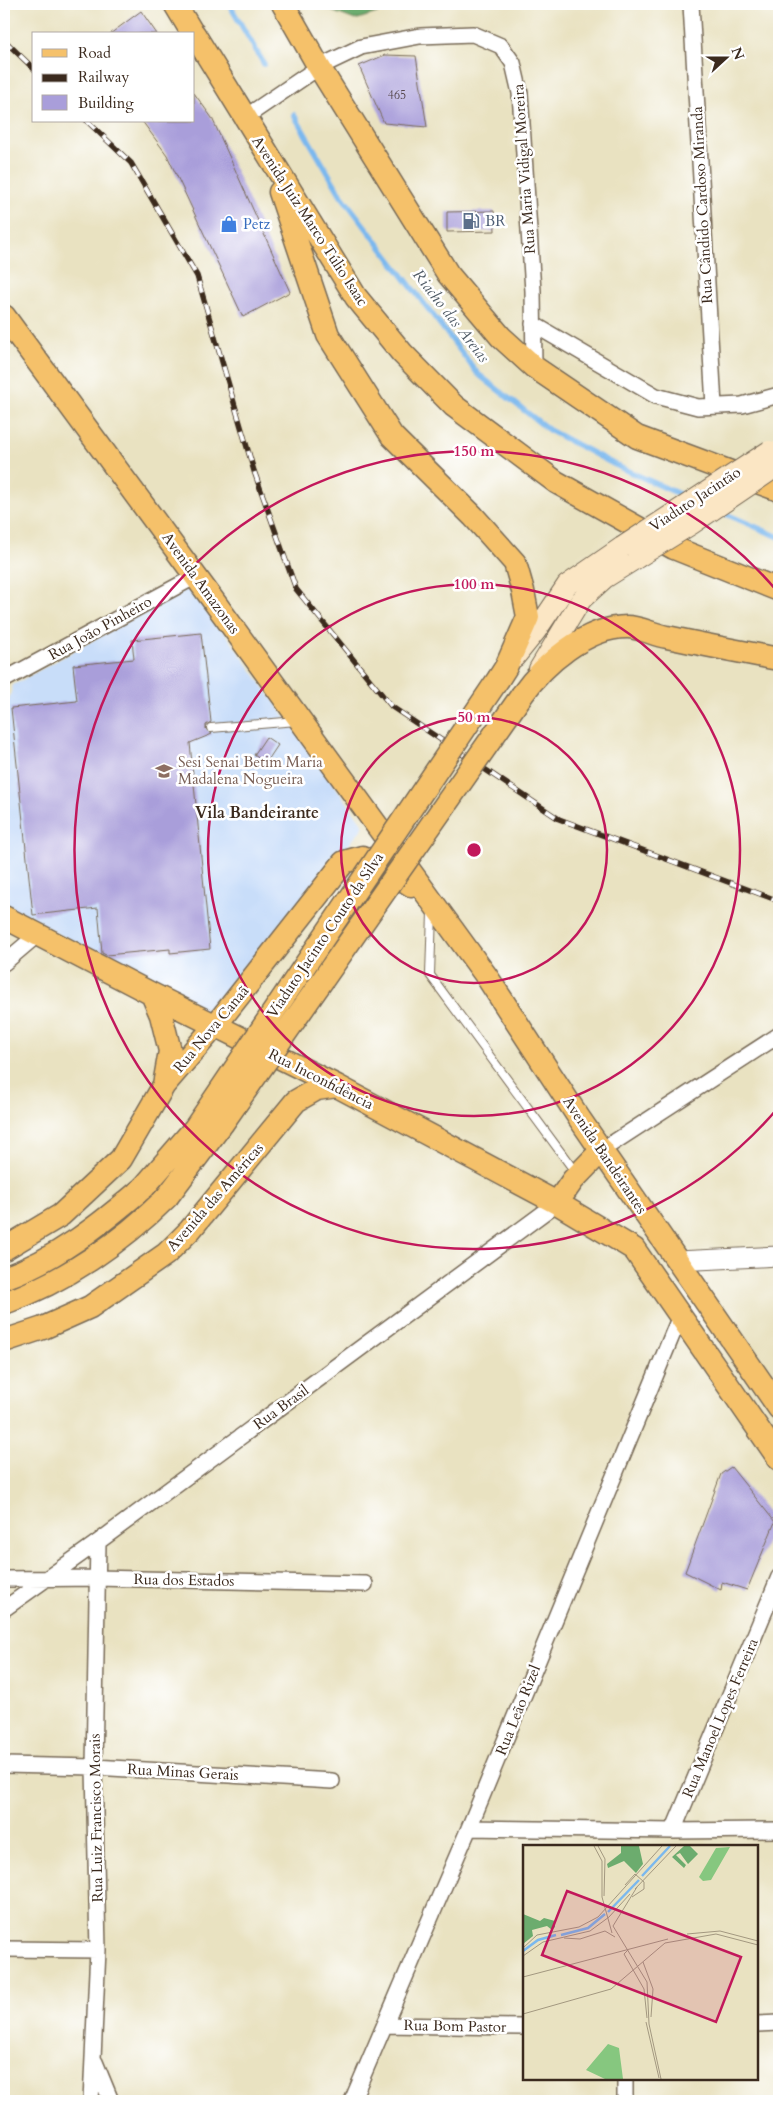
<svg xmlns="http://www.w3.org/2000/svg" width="783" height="2105" font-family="Cardo,serif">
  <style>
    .built { fill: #c8ddf9 }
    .forest { fill: #6cac6e; stroke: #546b46 }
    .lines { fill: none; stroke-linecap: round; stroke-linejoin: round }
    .stream { stroke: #7ab8ee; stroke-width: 5.5 }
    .building { fill: #a99eda }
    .service-casing { stroke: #786a57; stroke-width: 10 }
    .minor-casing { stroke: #786a57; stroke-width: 18 }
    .tertiary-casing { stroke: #786a57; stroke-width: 21 }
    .secondary-casing { stroke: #786a57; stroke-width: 22 }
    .primary-casing { stroke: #786a57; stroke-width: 25 }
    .service { stroke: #fff; stroke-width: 8 }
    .minor { stroke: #fff; stroke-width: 15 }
    .tertiary { stroke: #fff; stroke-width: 19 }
    .secondary { stroke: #fbe6c4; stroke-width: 20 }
    .primary { stroke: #f5c16b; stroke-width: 22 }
    .rail-casing { stroke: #3b2a1e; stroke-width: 5.5 }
    .rail { stroke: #fff; stroke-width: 4; stroke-dasharray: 11; stroke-linecap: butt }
    .secondary-bridge-casing { stroke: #786a57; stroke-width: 22; stroke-linecap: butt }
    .primary-bridge-casing { stroke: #786a57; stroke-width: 25; stroke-linecap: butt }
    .secondary-bridge { stroke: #fbe6c4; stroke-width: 20 }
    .primary-bridge { stroke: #f5c16b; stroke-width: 22 }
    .ring { fill: none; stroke: #c2185b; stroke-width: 2.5 }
    .labels { text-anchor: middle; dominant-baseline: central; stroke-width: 5; stroke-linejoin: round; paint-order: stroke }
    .number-label { font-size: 12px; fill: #56474d }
    .street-label { font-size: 15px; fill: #3b2a1e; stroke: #fff }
    .service-label { font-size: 15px; fill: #4e5e75; stroke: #fff; text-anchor: start }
    .shop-label { font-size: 15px; fill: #366cbe; stroke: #fff; text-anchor: start }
    .education-label { font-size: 15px; fill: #785e54; stroke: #fff; text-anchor: start }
    .water-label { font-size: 16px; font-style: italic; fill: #515c67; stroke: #fff }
    .neighbourhood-label { font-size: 16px; font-weight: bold; fill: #3b2a1e; stroke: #fff }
    .inset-river { fill: none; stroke: #7ab8ee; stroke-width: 2.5 }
    .inset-road { fill: none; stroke: #a39880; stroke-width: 1 }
    .view { fill: #c2185b; fill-opacity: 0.15; stroke: #c2185b; stroke-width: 2.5 }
    .inset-edge { fill: none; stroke: #3b2a1e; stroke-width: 2.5 }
    .centre { fill: #c2185b; stroke: #fff; stroke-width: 2.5 }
    .ring-label { font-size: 15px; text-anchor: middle; font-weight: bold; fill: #c2185b; stroke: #fff; stroke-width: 5; stroke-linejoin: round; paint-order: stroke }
  </style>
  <rect width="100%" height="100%" fill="#fff"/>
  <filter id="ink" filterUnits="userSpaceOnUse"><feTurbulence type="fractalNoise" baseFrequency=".02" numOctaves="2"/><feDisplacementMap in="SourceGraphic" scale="10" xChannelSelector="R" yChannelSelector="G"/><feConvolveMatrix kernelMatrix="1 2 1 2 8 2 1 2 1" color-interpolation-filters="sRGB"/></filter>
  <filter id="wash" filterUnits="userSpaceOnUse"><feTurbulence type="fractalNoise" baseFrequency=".0096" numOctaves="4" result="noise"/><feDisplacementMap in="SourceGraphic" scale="20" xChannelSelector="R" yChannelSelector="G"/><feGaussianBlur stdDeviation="1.12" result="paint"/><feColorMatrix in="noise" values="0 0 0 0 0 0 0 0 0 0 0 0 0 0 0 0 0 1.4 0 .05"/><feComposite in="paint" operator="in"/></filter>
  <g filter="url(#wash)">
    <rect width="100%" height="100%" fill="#e9e2c1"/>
    <path class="built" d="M191 586 364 826 210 1018 4 904V717L13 685Z"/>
    <path class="forest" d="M313 4H405L355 20Z"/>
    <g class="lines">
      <path class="stream" d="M229 4 264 64
        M294 115 341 195 478 374 549 430 619 467 688 498
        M719 511 779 537"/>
    </g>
    <g id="blocks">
      <path class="building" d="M141 11 157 34H110Z
        M385 55 416 56 427 127 384 123 359 66Z
        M194 93 212 118 290 292 243 317 167 155 142 121H194Z
        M494 211 495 231 447 232V212Z
        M201 633 211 722 206 725V729L212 734 190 743 210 949 170 953V949L106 955 102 953 98 908 33 915 11 708 77 701 73 665 134 659 132 640Z
        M266 737 278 745 266 763 254 755Z
        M731 1467 775 1522 747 1590 722 1582 721 1590 685 1572 721 1474Z"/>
    </g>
  </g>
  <g filter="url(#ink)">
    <use href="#blocks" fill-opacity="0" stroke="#786a57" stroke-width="1"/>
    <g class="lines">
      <g class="service-casing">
        <path id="service" d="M211 728 297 721
          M432 912 430 975 576 1173"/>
      </g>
      <g class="minor-casing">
        <path id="minor" d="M691 4 714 406
          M244 118 319 67 361 47 420 36 473 34 501 46 513 63 520 93 533 291 534 367
          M533 324 656 396 698 407 742 405 779 395
          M4 680 196 576
          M4 963 37 935
          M602 1150 779 1035
          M4 1579 96 1578 365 1584
          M4 1609 98 1542 557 1203
          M4 1765 94 1767 332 1781
          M469 1828 673 1831 779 1830
          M673 1831 779 1577
          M4 1949 98 1950
          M757 2024 779 2023
          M385 2025 524 2027
          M95 2062 111 2101
          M625 2079V2101
          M91 2101 98 1950 94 1767 98 1542
          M352 2101 469 1828 680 1316"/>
      </g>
      <g class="tertiary-casing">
        <path id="tertiary" d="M677 1261 779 1256"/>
      </g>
      <g class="secondary-casing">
        <path id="secondary" d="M515 657 536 631 567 585 622 547
          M539 669 581 600 605 578 637 558"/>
      </g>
      <g class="primary-casing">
        <path id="primary" d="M175 4 193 34
          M283 4 319 67 448 274 501 337 534 367 637 437 779 490
          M194 34 356 297 402 353 454 406 556 482 674 548 779 590
          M280 192 328 335 392 436 473 516 515 563 523 591 528 617 506 667 499 678
          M4 316 210 596 487 977 579 1118 779 1408
          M522 695C544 664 586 627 627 627 640 627 654 635 667 637 704 645 742 652 779 659
          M4 917 152 994 337 1086 557 1203 634 1249 779 1459
          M152 994 161 1015 170 1051 164 1085
          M557 1203 573 1180 602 1150
          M4 1249 61 1215 121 1159 164 1085 215 1026 344 862 362 857 390 871 411 885
          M4 1278C57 1259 101 1224 144 1187
          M4 1303C64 1282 122 1242 167 1197
          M4 1341 43 1328 90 1307 166 1254 190 1230 296 1101 317 1089 337 1086"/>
      </g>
      <use href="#service" class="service"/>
      <use href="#minor" class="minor"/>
      <use href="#tertiary" class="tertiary"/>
      <use href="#secondary" class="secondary"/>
      <use href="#primary" class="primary"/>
      <g class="rail-casing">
        <path id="rail" d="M4 40 34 69
          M87 121 131 163 197 276 254 471 296 589 392 707 559 819 779 901"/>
      </g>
      <use href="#rail" class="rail"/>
      <g class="secondary-bridge-casing">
        <path id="secondary-bridge" d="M622 547 769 451
          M637 558 692 524 779 465"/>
      </g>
      <g class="primary-bridge-casing">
        <path id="primary-bridge" d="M144 1187 195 1128 499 678
          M167 1197 222 1124 522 695"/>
      </g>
      <use href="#secondary-bridge" class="secondary-bridge"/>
      <use href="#primary-bridge" class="primary-bridge"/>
    </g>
  </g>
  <g class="ring">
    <circle cx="474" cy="850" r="133"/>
    <circle cx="474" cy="850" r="266"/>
    <path d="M777 1109A399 399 0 1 1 777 591"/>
  </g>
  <defs>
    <g id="fuel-bare" transform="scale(1.35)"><path d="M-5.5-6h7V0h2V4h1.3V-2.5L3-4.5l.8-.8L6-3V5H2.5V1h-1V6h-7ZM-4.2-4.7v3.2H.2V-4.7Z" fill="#5c6f8a" stroke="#fff" stroke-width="2.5" paint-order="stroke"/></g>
    <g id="shop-bare" transform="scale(1.35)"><path d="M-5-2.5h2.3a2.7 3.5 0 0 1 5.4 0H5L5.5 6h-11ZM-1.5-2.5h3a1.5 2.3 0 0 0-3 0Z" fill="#3f7fe0" stroke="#fff" stroke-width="2.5" paint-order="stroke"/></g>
    <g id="university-bare" transform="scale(1.35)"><path d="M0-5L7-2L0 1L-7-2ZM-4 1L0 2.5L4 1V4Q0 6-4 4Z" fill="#8d6e63" stroke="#fff" stroke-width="2.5" paint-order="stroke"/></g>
  </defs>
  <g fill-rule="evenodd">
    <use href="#fuel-bare" x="471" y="221"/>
    <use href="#shop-bare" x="229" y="224"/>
    <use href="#university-bare" x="164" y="771"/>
  </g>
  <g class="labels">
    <g class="number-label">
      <text x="397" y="95">465</text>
    </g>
    <g class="street-label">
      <text transform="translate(524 169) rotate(-94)">Rua Maria Vidigal Moreira</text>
      <text transform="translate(702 205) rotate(-93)">Rua Cândido Cardoso Miranda</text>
      <text transform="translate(310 221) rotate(57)">Avenida Juiz Marco Túlio Isaac</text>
      <text transform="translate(695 499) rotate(-33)">Viaduto Jacintão</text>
      <text transform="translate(201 583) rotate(54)">Avenida Amazonas</text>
      <text transform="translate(100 628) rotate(-29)">Rua João Pinheiro</text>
      <text transform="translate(325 935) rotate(-56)">Viaduto Jacinto Couto da Silva</text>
      <text transform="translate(211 1029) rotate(-50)">Rua Nova Canaã</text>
      <text transform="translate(321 1079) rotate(27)">Rua Inconfidência</text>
      <text transform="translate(605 1155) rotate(56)">Avenida Bandeirantes</text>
      <text transform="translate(215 1197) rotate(-49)">Avenida das Américas</text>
      <text transform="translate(281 1407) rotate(-36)">Rua Brasil</text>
      <text transform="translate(184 1580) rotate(1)">Rua dos Estados</text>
      <text transform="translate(518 1710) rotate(-68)">Rua Leão Rizel</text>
      <text transform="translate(720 1718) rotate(-67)">Rua Manoel Lopes Ferreira</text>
      <text transform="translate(183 1772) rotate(3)">Rua Minas Gerais</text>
      <text transform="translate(96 1818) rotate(-91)">Rua Luiz Francisco Morais</text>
      <text transform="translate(455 2026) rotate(1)">Rua Bom Pastor</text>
    </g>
    <g class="service-label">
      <text x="485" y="221">BR</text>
    </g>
    <g class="shop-label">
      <text x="243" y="224">Petz</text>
    </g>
    <g class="education-label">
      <text x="178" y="762">Sesi Senai Betim Maria<tspan x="178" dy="17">Madalena Nogueira</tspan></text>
    </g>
    <g class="water-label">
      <text transform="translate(451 316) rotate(52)">Riacho das Areias</text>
    </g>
    <g class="neighbourhood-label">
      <text x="257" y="813">Vila Bandeirante</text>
    </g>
  </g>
  <g transform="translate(523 1845)">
    <rect width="235" height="235" fill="#e9e2c1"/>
    <path d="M207 2 188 35 180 36 176 32 193 3ZM85 199 96 203 100 234H82L63 225Z" fill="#86c77f"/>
    <path d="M98 1H116L120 19 113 28 101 16 85 23 84 19 98 8ZM161 1H167L175 9 165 19 157 8 153 10 163 20 161 23 149 12ZM0 69 17 76 21 73 32 76V82L29 85 24 81 9 85 10 91 0 99Z" fill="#6cac6e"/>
    <path class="inset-river" d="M119 31 147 1M85 67 116 35M38 90 65 83 82 69M0 106 15 95 33 90"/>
    <path class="inset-road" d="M71 1 79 16V52L89 88M75 1 82 14 81 51M102 40 112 29 121 37V44L109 52M114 42 90 81 124 137 126 179 138 234M112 44 153 1M164 89 197 86 235 96M41 93 57 94 82 86 92 92M0 103 14 90 56 82 75 72 139 1M105 105 101 109 121 144 124 173M0 111 20 97 67 86 86 72 107 49M120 117 130 144 128 172M0 132 145 94M0 169 88 144 142 98 193 89 235 100M123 177 136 233"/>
    <path class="view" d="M44 46 218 112 193 177 19 110Z"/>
    <rect width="235" height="235" class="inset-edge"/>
  </g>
  <circle cx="474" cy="850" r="8" class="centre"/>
  <g class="ring-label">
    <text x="474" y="456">150 m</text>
    <text x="474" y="589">100 m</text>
    <text x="474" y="722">50 m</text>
  </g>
  <rect width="783" height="2105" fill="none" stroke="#fff" stroke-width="20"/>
  <rect x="32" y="32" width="162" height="90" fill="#ffffff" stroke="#b1aaa5"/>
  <rect x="42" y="49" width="25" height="8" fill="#f5c16b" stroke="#b1aaa5"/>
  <text x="78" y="58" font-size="15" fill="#3b2a1e">Road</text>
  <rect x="42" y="74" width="25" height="8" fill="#3b2a1e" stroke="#b1aaa5"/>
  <text x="78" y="82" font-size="15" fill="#3b2a1e">Railway</text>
  <rect x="42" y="95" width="25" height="15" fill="#a99eda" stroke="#b1aaa5"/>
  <text x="78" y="108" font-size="15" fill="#3b2a1e">Building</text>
  <g transform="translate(726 58) rotate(69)" stroke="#ffffff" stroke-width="4" paint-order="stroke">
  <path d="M0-4L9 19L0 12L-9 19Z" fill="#3b2a1e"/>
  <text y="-8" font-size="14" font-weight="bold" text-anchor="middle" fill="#3b2a1e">N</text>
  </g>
</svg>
